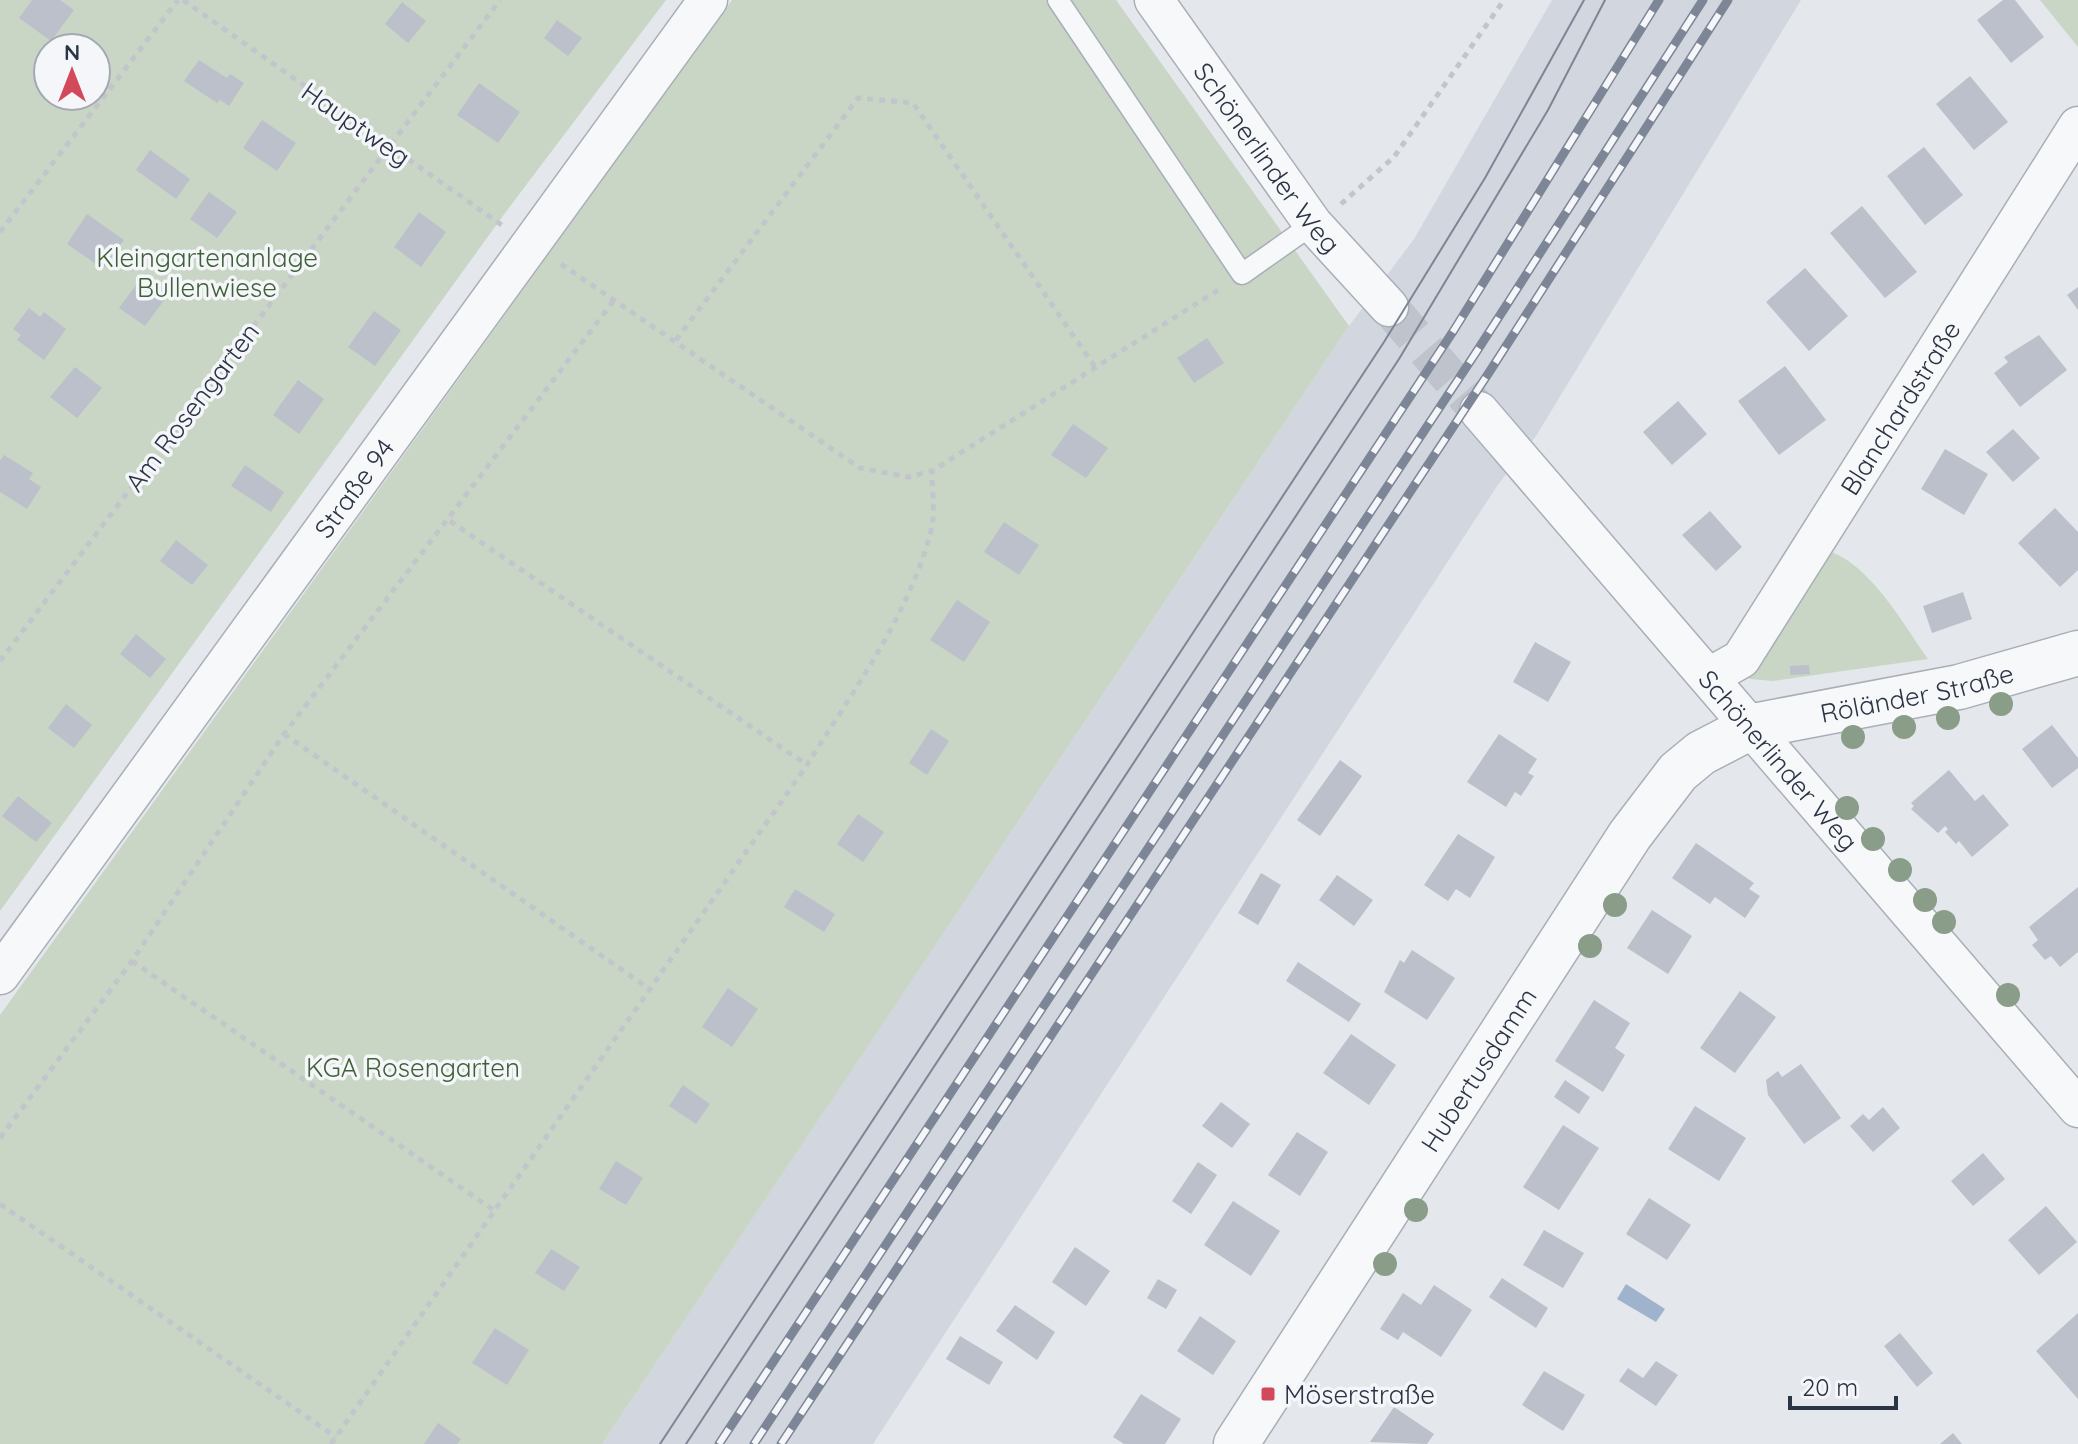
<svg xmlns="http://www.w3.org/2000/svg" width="2078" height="1444" font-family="Quicksand,sans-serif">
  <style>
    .built { fill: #d2d6de }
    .green { fill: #c9d6c5; fill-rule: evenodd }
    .water { fill: #9fb4cc }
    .building { fill: #bbc0ca }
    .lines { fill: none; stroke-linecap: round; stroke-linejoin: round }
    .minor-tunnel { stroke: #bfc3cb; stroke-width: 38; stroke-dasharray: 38 19; stroke-linecap: butt }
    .service-casing { stroke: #a9aeb7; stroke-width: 23 }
    .minor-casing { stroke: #a9aeb7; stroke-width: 41 }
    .tertiary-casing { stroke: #a9aeb7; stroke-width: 47 }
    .path { stroke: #c2c5cb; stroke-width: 5; stroke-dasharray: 6 6; stroke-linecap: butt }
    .service { stroke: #f7f8fa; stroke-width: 20 }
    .minor { stroke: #f7f8fa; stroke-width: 38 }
    .tertiary { stroke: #f7f8fa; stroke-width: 44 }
    .tram { stroke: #7d8696; stroke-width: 2 }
    .rail-casing { stroke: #7d8696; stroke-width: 9 }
    .rail { stroke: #f4f6f9; stroke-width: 6; stroke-dasharray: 18; stroke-linecap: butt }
    .tree { fill: #899d89 }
    .poi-dot { fill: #d1495b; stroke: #f4f6f9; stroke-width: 3 }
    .labels { text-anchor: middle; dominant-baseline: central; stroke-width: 7; stroke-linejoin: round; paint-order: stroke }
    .street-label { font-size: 26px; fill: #2b3445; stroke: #f4f6f9 }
    .park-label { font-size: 26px; fill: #3f6138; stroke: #f4f6f9 }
    .poi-label { font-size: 26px; fill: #2b3445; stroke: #f4f6f9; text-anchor: start }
  </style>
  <rect width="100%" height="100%" fill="#e4e7ec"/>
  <path class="built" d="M1552 0H1801L1536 436 1497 486 873 1444H602L1349 326 1414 239Z"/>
  <path class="green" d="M0 0H666L505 213 0 911ZM48 48H96V96H48Z
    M732 0H1116L1349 326 602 1444H0V1015Z
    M2040 0H2078V47Z
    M1824 549C1870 563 1901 621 1928 659L1773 681 1750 679 1746 674Z"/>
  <path class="water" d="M1626 1284 1665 1309 1656 1322 1617 1299Z"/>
  <path class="building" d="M32 0H60L74 10 51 41 19 18Z
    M2003 0H2015L2044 37 2011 63 1977 20Z
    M402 2 426 21 408 43 385 24Z
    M557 20 582 38 568 56 544 38Z
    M199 60 227 78 230 74 244 83 229 106 220 100 217 103 184 81Z
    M1970 76 2008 122 1974 150 1936 104Z
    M479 83 520 112 498 143 457 115Z
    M262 120 296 143 277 171 243 148Z
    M1924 147 1963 195 1925 225 1887 176Z
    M150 150 190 179 176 199 136 170Z
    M209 192 237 212 217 238 190 219Z
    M1862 206 1917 272 1885 298 1830 233Z
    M419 212 446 232 421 267 394 247Z
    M87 214 124 240 103 269 67 244Z
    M1805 268 1848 316 1809 351 1766 302Z
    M145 273 171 291 145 326 119 308Z
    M2078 287V310L2067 295Z
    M29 308 40 317 44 312 66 329 44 360 17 340 21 335 13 329Z
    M374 311 401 330 375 366 348 347Z
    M2039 335 2067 370 2020 407 1994 373 2008 362 2004 357Z
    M1207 338 1224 363 1194 383 1177 358Z
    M1785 366 1826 420 1779 455 1738 401Z
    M75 367 102 388 77 418 50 397Z
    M298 380 324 399 299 434 273 415Z
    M1678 401 1707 434 1672 465 1643 432Z
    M1073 424 1108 448 1086 478 1051 455Z
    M2013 429 2040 458 2013 482 1986 452Z
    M1945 449 1988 474 1964 515 1921 489Z
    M4 455 33 473 29 479 41 487 27 509 0 492V461Z
    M245 465 284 492 271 512 231 486Z
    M2055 508 2078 532V570L2060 587 2018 543Z
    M1710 511 1742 547 1716 571 1682 535Z
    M1004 522 1039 545 1019 575 984 552Z
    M176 540 208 565 192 585 160 561Z
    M1963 592 1972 619 1932 633 1923 606Z
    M957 600 990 622 964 662 930 640Z
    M136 634 166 659 150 678 120 654Z
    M1535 642 1571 662 1548 702 1513 682Z
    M1809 665 1810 674 1790 675V666Z
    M66 704 92 725 74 748 48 728Z
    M2052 725 2078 758V768L2052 788 2022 749Z
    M931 729 949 741 927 775 909 763Z
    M1499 734 1537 759 1528 773 1534 776 1521 796 1515 792 1506 807 1467 782Z
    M1340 760 1362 776 1320 836 1297 820Z
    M1949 770 1975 801 1983 794 2009 825 1972 857 1959 841 1956 844 1945 832 1948 829 1945 826 1938 833 1911 809 1914 806 1911 803Z
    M18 796 52 823 36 842 2 816Z
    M858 814 884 832 863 862 837 844Z
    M1458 834 1495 857 1470 898 1456 889 1448 901 1424 885Z
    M1696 843 1754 883 1749 889 1760 896 1745 918 1715 897 1710 904 1672 878Z
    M1261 873 1281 885 1258 925 1238 913Z
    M1337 875 1373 900 1354 926 1319 900Z
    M2078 887V952L2060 967 2051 956 2045 960 2032 945 2038 940 2029 927Z
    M795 889 835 914 824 932 784 907Z
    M1652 910 1692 936 1668 974 1627 948Z
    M1412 950 1455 978 1427 1020 1384 992 1400 960 1404 963Z
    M1298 962 1361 1004 1349 1022 1286 981Z
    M728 988 758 1009 732 1047 702 1027Z
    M1740 991 1776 1017 1735 1073 1700 1048Z
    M1594 1000 1630 1023 1615 1048 1625 1055 1603 1092 1555 1061Z
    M1351 1034 1396 1065 1369 1105 1323 1073Z
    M1801 1064 1841 1118 1804 1144 1768 1095 1766 1080 1778 1071 1782 1077Z
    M1565 1080 1590 1097 1579 1114 1554 1097Z
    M683 1085 710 1104 696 1124 669 1106Z
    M1221 1102 1250 1124 1232 1148 1202 1126Z
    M1695 1106 1746 1138 1719 1181 1668 1149Z
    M1883 1107 1900 1128 1873 1152 1850 1126 1863 1114 1869 1120Z
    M1563 1125 1599 1148 1559 1210 1523 1187Z
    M1297 1132 1328 1152 1300 1196 1268 1175Z
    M1983 1153 2005 1179 1973 1206 1951 1181Z
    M616 1161 643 1178 626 1205 599 1189Z
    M1198 1162 1217 1175 1191 1214 1172 1201Z
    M1649 1198 1691 1225 1667 1260 1626 1234Z
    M1233 1201 1280 1231 1251 1276 1204 1245Z
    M2046 1206 2077 1242 2039 1275 2008 1240Z
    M1544 1230 1584 1253 1563 1288 1523 1265Z
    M1075 1247 1110 1271 1086 1306 1052 1282Z
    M551 1249 580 1267 564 1291 535 1273Z
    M1502 1278 1548 1308 1536 1328 1489 1297Z
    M1158 1279 1177 1290 1166 1309 1147 1298Z
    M1434 1285 1472 1310 1441 1357 1403 1332 1398 1340 1380 1329 1403 1293 1421 1305Z
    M1015 1305 1055 1332 1037 1360 996 1331Z
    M2078 1313V1399L2036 1351Z
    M1200 1316 1236 1341 1213 1375 1177 1351Z
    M495 1328 529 1350 507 1385 472 1363Z
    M1900 1333 1933 1373 1917 1387 1884 1346Z
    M960 1336 1003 1362 989 1385 946 1359Z
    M1656 1361 1678 1375 1656 1406 1619 1381 1628 1368 1643 1378Z
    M1544 1371 1585 1395 1563 1431 1522 1405Z
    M1141 1394 1181 1419 1165 1444H1124L1113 1437Z
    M1394 1407 1434 1434 1427 1444 1370 1442Z
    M438 1423 461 1439 457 1444H424Z
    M1953 1433 1962 1444H1940Z"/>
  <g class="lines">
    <path class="minor-tunnel" d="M1389 307 1479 411"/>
    <g class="service-casing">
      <path id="service" d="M1058 0 1242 274 1313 224"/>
    </g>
    <g class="minor-casing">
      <g id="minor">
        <path id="s1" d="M1154 0 1313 224 1389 307"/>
        <path id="s2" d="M1479 411 2078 1108"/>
        <path id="s3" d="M1709 677 1741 659 2078 126"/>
        <path id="s4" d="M0 975 708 0"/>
      </g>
    </g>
    <g class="tertiary-casing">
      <g id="tertiary">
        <path id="s5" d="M1236 1444 1630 835 1678 772 1701 753 1753 726 1959 687 2078 653"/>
      </g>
    </g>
    <path class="path" d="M183 0 503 226
      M1341 204 1394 157 1504 0
      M0 232 178 0
      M561 264 860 468 908 477 932 471 1221 288
      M676 340 858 98 913 103 1095 367
      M450 521 807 765
      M0 661 500 0
      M284 734 648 988
      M132 961 495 1211
      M0 1138 132 961 284 734 615 299
      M0 1204 336 1437
      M331 1444 807 765C853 691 911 613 932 527 935 510 932 489 932 471"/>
    <use href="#service" class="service"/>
    <use href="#minor" class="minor"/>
    <use href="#tertiary" class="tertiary"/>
    <path class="tram" d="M660 1444 1384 342 1485 178 1584 0
      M686 1444 1399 359 1548 110 1605 0"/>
    <g class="rail-casing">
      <path id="rail" d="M719 1444 1454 330 1659 0
        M754 1444 1475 354 1703 0
        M781 1444 1490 371 1728 0"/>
    </g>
    <use href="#rail" class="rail"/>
  </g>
  <g class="tree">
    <circle cx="2001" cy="704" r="12"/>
    <circle cx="1948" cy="718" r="12"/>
    <circle cx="1904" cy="727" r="12"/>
    <circle cx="1853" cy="737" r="12"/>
    <circle cx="1847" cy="808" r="12"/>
    <circle cx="1873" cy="839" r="12"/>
    <circle cx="1900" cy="870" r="12"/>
    <circle cx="1925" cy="900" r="12"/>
    <circle cx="1615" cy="905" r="12"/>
    <circle cx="1944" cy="922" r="12"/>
    <circle cx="1590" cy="946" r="12"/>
    <circle cx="2008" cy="995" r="12"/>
    <circle cx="1416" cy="1210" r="12"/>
    <circle cx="1385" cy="1264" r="12"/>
  </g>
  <rect class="poi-dot" x="1260" y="1386" width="16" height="16" rx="4"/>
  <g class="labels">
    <g class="street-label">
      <text transform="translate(356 124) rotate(35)">Hauptweg</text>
      <text stroke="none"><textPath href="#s1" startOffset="194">Schönerlinder Weg</textPath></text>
      <text transform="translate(192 407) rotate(-53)">Am Rosengarten</text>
      <text stroke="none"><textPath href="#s3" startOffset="334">Blanchardstraße</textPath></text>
      <text stroke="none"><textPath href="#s4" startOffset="602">Straße 94</textPath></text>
      <text stroke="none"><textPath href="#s5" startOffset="1060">Röländer Straße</textPath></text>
      <text stroke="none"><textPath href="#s2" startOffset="460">Schönerlinder Weg</textPath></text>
      <text stroke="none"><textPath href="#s5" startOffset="446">Hubertusdamm</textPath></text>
    </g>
    <g class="park-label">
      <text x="207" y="257">Kleingartenanlage<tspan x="207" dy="30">Bullenwiese</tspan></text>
      <text x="413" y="1067">KGA Rosengarten</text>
    </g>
    <g class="poi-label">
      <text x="1284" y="1394">Möserstraße</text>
    </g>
  </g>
  <g transform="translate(72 72)"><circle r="38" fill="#f4f6f9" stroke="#a4a8b1" stroke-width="2"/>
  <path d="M0-6L14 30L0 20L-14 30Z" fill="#d1495b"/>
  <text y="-12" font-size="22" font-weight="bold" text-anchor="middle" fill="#2b3445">N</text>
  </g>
  <path d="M1790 1396v12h106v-12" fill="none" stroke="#2b3445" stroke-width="4"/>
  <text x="1802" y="1396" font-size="24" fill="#2b3445" stroke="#f4f6f9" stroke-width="6" paint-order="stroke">20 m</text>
</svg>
